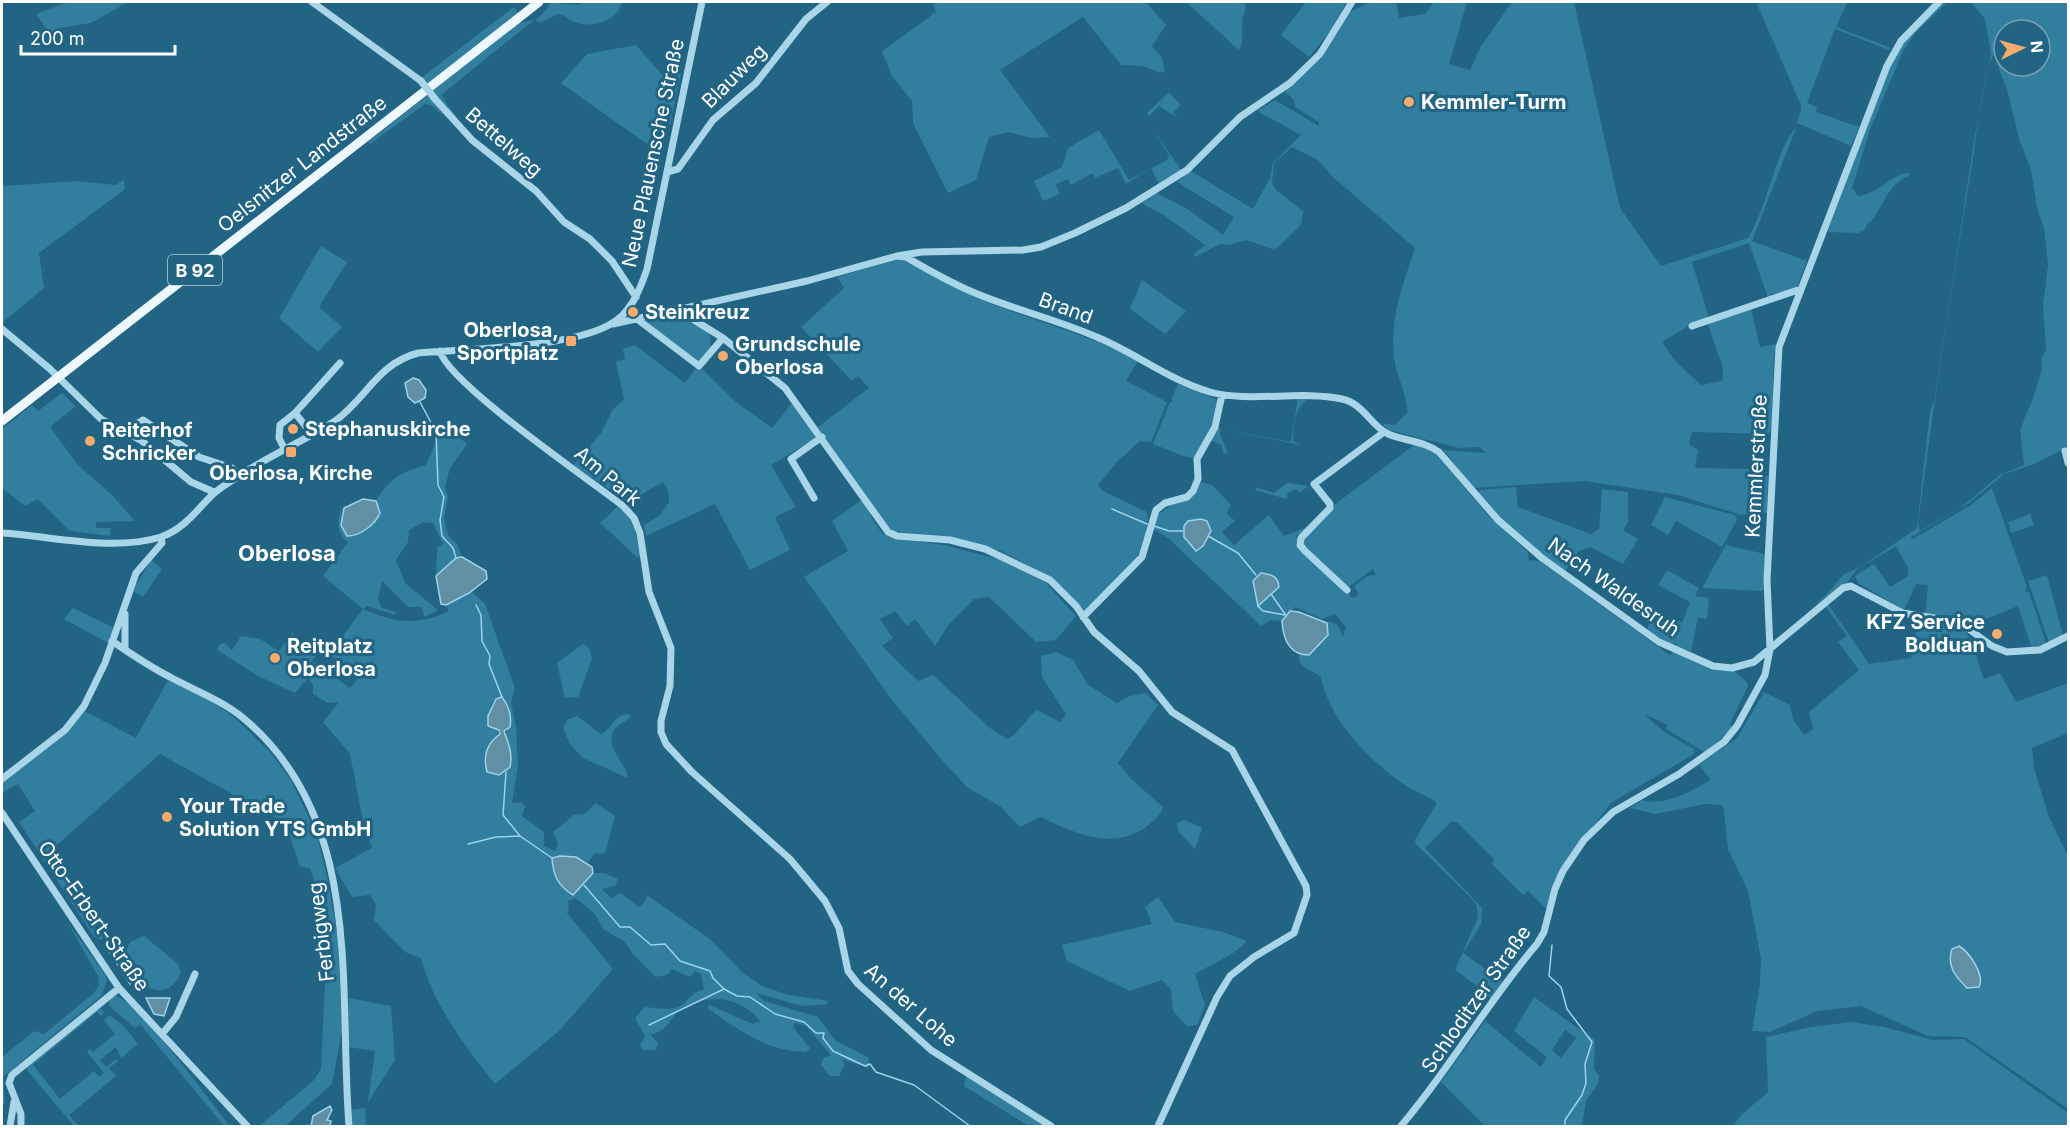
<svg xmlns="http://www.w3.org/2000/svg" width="2070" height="1128" font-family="Inter,sans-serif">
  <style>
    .green { fill: #317e9f; fill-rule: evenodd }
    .water { fill: #6190a5; stroke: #9dd3ea; stroke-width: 1.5 }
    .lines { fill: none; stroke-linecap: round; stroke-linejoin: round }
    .stream { stroke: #9dd3ea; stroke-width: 1.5 }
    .minor { stroke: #a9d5e8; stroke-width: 7 }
    .major { stroke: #ecf7fe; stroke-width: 9 }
    .minor-bridge { stroke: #a9d5e8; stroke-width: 7 }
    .poi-dot { fill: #f5ab6b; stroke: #216483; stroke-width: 2 }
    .labels { text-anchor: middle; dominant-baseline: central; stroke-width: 6; stroke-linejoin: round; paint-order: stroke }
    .shield { fill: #216483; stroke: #bcd0da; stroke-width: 1.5 }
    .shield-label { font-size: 18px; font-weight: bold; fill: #fff }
    .street-label { font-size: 20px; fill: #fff; stroke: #216483 }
    .poi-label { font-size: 20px; font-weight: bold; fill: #fff; stroke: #216483; text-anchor: start }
    .quarter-label { font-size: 22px; font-weight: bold; fill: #fff; stroke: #216483 }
  </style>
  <rect width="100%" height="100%" fill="#216483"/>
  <path class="green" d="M68 2H128L91 23 59 28 50 35 36 14Z
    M550 2 579 5 585 2H622C618 21 592 29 575 22 568 20 566 15 558 14L539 23 536 20 548 8Z
    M932 2H1146L1166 25 1152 46 1162 58 1165 71 1160 73 1143 66 1121 65 1083 17 1000 70 1050 137 1032 138 1008 132 989 137 976 180 948 193 913 123 912 101 892 76 882 51 936 12Z
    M1186 2H1244L1246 8C1238 23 1246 40 1239 50Z
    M1306 2H1347L1328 34 1309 57 1281 35Z
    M1371 2H1396L1399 18 1425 14 1434 2H1467L1449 64 1470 70 1481 46 1512 2H1574L1620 208 1661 266 1748 238C1766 211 1778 143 1796 128L1752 241 1807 261 1797 288 1775 296 1772 294 1768 298 1749 243 1692 262 1709 318 1690 325 1662 342 1676 362 1701 385 1722 381 1723 368 1707 322 1751 308 1760 347 1776 344C1770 368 1777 418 1769 434L1692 432 1689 444 1698 450 1695 466 1698 468 1754 469 1755 481H1762L1763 476H1768L1767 513 1741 515 1678 495 1584 481 1472 488 1444 450 1485 453 1480 447 1459 448 1388 430 1382 423 1395 425 1407 413C1408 394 1396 377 1394 358 1390 317 1402 287 1415 248L1333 177 1319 161 1292 147 1274 163 1272 183 1276 190 1303 211 1301 225 1277 248 1272 249 1247 240 1229 245 1220 244 1195 257 1193 255 1205 245 1165 216 1141 203 1157 193 1189 210 1223 235 1234 217 1177 182 1191 171 1253 209 1270 178 1273 163 1301 135 1257 111 1275 100 1319 126V122L1295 107 1294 100 1286 93V90L1323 57 1349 12Z
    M1756 2H1847L1836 27 1891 48 1889 50 1835 29 1807 103 1817 107 1816 112 1859 127 1851 146 1797 123 1801 109 1800 103Z
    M1942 2H1948L1916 32 1903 51 1871 127 1852 188 1858 196C1878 195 1891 173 1910 173L1909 176C1884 185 1881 217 1867 224L1865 230 1858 233 1827 232 1890 67 1904 41Z
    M1971 2H2068V447L2032 465 2004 474 1969 503 1910 538 1913 539 1971 505 1992 488 2027 587 2025 591 2029 592 2045 640 2046 644 2032 649 2018 606 1984 620 1982 617 1972 626 1953 617 1925 616 1928 585 1916 584 1904 610 1858 583 1855 576 1874 564 1890 587 1908 576V568L1896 546 1856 570 1847 583 1809 609 1826 595 1844 574 1862 566 1917 528 1930 411 1934 402 1975 135 1991 54 1985 19ZM2004 30H2040V66H2004ZM1994 55 2008 93 2019 139 2031 170 2037 208 2044 228 2048 265 2043 305 2046 349 2041 358 2042 369 2034 395 2020 430 2024 465 2000 475 1960 508 1920 531 1918 524C1934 400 1953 276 1974 153 1976 135 1985 64 1994 55Z
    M514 7 518 13 426 84 421 78Z
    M534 20 441 95 457 118 455 120 432 91 519 23Z
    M636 45 666 79 681 73 670 125 661 118 647 144 561 83 587 54Z
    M1169 92 1181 105 1173 112 1178 118 1159 106 1149 117 1147 113Z
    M429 94 453 123 431 105 425 104 370 144 368 142Z
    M1150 125 1182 171 1159 184 1151 168 1126 184 1118 168 1095 178 1093 173 1071 185 1068 179 1056 184 1060 194 1043 201 1034 181 1062 167 1068 148 1099 130 1129 180 1167 160 1169 155Z
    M124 179 125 189 39 253 44 288 2 323V186L77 181 116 185Z
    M321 246 347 262 319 307 342 327 318 352 279 318Z
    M902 258C934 275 963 293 997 306 1044 324 1093 336 1138 361L1126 381 1167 402 1151 442 1140 441 1117 462 1098 485 1103 491 1147 512C1155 555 1114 583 1086 611H1082L1053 578 1001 551 950 537 889 531 818 427 869 388 858 376 852 381 801 327 844 288 837 277Z
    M1142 280 1186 311 1165 334 1130 309Z
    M666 315 681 318 709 331 711 347 698 362 646 323V320Z
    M635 345 685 383 695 369 700 367 735 401 772 428 793 402 817 432 815 439 771 465 796 507 775 517 790 550 750 570 715 504 646 536 644 525 660 515 669 502 668 490 663 482 628 502 574 465 601 433 613 409 624 400 616 362 625 359 623 349Z
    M1178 384 1218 400 1213 429 1194 458 1183 456 1153 444 1170 402H1174L1171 400Z
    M62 393 76 406 50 427 78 465 112 495 135 521 96 522V528H111L110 536 70 531 38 499 25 506 2 488V429L32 405 38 411Z
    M1298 397 1309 398C1295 407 1294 423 1293 441L1301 445 1221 429 1220 435 1228 453 1224 454 1221 445 1210 440 1217 428 1291 442Z
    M446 426 467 444 450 468 445 487 448 497 444 518 448 535 457 544 462 557 456 558 436 576 437 548 443 544 433 523 423 522 409 530 408 542 396 560 405 583 438 610 424 617 422 607H408L382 581 378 599 382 608 396 612 395 615 367 606 363 609C395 623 417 626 449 611L446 605 471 591 485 604 515 688 511 703 516 727 518 766 512 803 521 802 525 806 522 816 544 832V846L555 851 558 843 553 832 574 815 584 814 596 803 615 816 605 854 595 853 588 863 576 857 560 856 584 885 593 873H604L618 879 615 886 602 889 611 898 621 893 639 907 645 902 647 895 711 940 742 972 762 986 785 994 828 1001 827 1004 802 1006 756 993 764 1001 818 1017 835 1040 869 1058V1068L842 1059 844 1065 839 1076H830L821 1065 823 1058 831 1055 806 1026 795 1023 793 1027 810 1048 806 1052C768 1052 737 1029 707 1008L709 1005 753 1024 760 1021C740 996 706 992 679 1011 667 1020 673 1027 651 1035L658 1043 656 1050H643L640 1045 645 1036 635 1018 645 1007C656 1008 670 1011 680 1006 690 1001 688 994 704 989L701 974 695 971 690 977 672 969 667 975 655 977 632 953 624 941 604 930 594 913 575 898 568 901 569 908 567 913 613 969 559 1031 495 1084C464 1045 434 1006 421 958L405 952 374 920 376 905 370 895 352 897 335 868 372 848 363 821 350 754 323 722 339 702 328 703 313 694V685L308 678 295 693 258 676 217 650 220 644 225 643 232 650 241 636 260 639 279 651 292 633 318 653 311 662 320 664 323 673 330 674 350 688 358 678 329 654 363 609 323 576 348 542C336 533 337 520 342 506L341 516 378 505 376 501C389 478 402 472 426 465L439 435ZM501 697 507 703 511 721 505 735 499 736 491 705 495 699Z
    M1414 445 1433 451 1488 515 1528 552 1529 560 1540 561 1667 653 1671 655 1673 651 1720 670 1734 671 1747 682 1748 686 1730 724 1733 727 1706 753 1666 729 1668 725 1644 714 1664 732 1694 749V754L1611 803 1560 871 1548 911 1528 891 1523 895 1492 864 1494 859 1458 823 1452 821 1425 848 1482 908 1481 924 1463 953 1504 982 1491 1001 1488 994 1455 970 1478 917 1476 903 1416 844 1415 840 1437 803C1429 796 1417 793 1408 787 1372 764 1329 720 1321 677 1311 669 1299 670 1299 655H1309L1328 635 1327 623 1329 621 1338 625 1343 637 1346 627 1335 614 1322 619 1295 607 1282 621 1271 620 1261 626 1169 539 1152 528 1157 511 1160 513 1199 486 1201 482 1212 485 1231 505 1227 514 1235 521 1222 532 1234 545 1269 515 1284 536 1305 528 1328 507 1313 487 1298 497 1313 486 1329 506 1300 534 1295 536 1299 539 1296 544 1353 598 1359 594 1354 586 1367 576 1376 575 1373 569 1349 587 1302 545 1301 538 1334 505ZM1192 520H1199L1211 531 1197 551 1184 537ZM1279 587 1258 605 1253 588Z
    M1287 483 1309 486 1299 493 1296 489 1287 494V499L1255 490 1256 487 1274 493Z
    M1516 487 1518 507 1591 534 1599 529 1602 489 1628 492V522L1623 530 1638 539 1623 564 1590 547 1579 551 1564 573 1503 522 1478 494 1480 490Z
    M1665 497 1735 515 1737 520 1722 547 1676 521 1668 535 1651 525Z
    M863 499 874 522 883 534 893 538 944 545 1001 560 1046 583 1076 616 1056 640 1036 642 989 597 974 599 949 624 935 646 915 619 907 626 895 611 880 619 893 638 882 646 918 681 933 675 990 728 1007 739C1020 733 1025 719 1037 710L1060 722 1066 714 1042 677 1041 656 1056 652 1073 660 1088 685 1117 703 1130 696 1146 693 1158 705 1118 763 1131 779 1163 807C1160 817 1154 820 1146 827 1112 851 1074 833 1041 817L1020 827 1000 806 968 788 943 761 892 700 804 577 848 551 832 521Z
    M619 505 632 518 641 557H637L600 523Z
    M2030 514 2034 525 2011 533 2008 522Z
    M1726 545 1765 554 1763 591 1702 588Z
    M151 560 162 569 143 597 133 591Z
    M1667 570 1699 588 1695 596 1709 598 1707 619 1698 618 1691 651 1675 647 1676 642 1672 646 1647 630 1652 615 1660 613 1682 623 1690 602 1658 585Z
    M2047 575 2063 635 2049 643 2028 581Z
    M1828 604 1869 664 1911 658 1918 620C1927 622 1937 619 1946 621 1975 626 1974 656 1984 679L2000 673 2016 702 2068 683V733L2032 748 2034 768 2049 817 2068 856V1109L1965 1037 1928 1036 1861 1006 1817 1011 1770 1032 1752 1031 1760 984 1761 959 1748 891 1728 849 1723 805 1705 804 1655 814 1630 808 1642 800C1666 807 1690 791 1711 780L1699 765 1737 738 1764 692 1790 705 1793 719 1804 735 1813 729 1809 712 1859 670 1838 642 1847 636 1825 606Z
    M73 608 114 628 108 643 64 619Z
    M583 644 589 648 592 659 578 697 565 698 557 663Z
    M168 680 214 702 236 719 271 753 291 780 317 835 328 881 338 940 342 1030 332 1084 285 1126H259L314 1080 321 1069 326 962 321 902 310 868 300 867 286 824 160 754 49 852 95 926 106 934 101 940 94 937 19 822 35 811 18 784 2 793V781C32 759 61 741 84 711L136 738Z
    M627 714 631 716C626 723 616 724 613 732 606 751 627 763 628 778L583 758 570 744 563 728 567 720 577 716 601 734C613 729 612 716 627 714Z
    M1185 820 1202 828 1195 849 1178 831 1177 823Z
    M1158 897 1175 922 1223 932 1247 941C1234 956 1213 963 1195 974L1205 1005 1198 1024 1188 1027 1173 1011 1171 989 1162 980 1130 991 1067 961 1062 945 1152 924 1145 907Z
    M67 921 105 975 107 980 102 995 3 1077 5 1104 2 1105V1057L34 1031 44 1034 94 993 99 985 98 976Z
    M144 936 177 963 181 972C165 1010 133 981 124 955L130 942Z
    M115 996C133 996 214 1106 230 1126H224L140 1024 135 1028 109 1006V999Z
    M1534 997 1595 1040 1594 1069 1599 1076 1598 1084 1586 1101 1582 1126H1485L1441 1082 1485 1021 1541 1067 1547 1057 1514 1031ZM1565 1030 1576 1038 1561 1058 1552 1050Z
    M349 998 391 1006 395 1060 368 1102 375 1051 348 1047Z
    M99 1008 105 1012 101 1016 97 1012 33 1065 60 1099 94 1071 99 1077 104 1073 87 1052 90 1049 93 1052 115 1034 104 1020 109 1015C124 1024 128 1032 138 1044L121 1058 116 1047 100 1060 106 1067 116 1059 118 1061 109 1068 116 1076 69 1115 79 1126H74L27 1070V1066Z
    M1851 1022 1885 1027 1932 1040 1964 1039 2068 1113V1126H1733L1741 1115 1768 1092 1766 1037 1811 1027Z
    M966 1076 1047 1126H1029L964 1086Z
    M365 1108 366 1126H352L351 1110Z"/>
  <path class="water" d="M413 378 419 380 426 390 425 398 415 403 408 397 405 383Z
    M363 499 376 501 380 513C375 525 360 536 347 536L341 525 344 508Z
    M1201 519 1207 521 1211 531 1203 546 1196 551 1184 537V526L1188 521Z
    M462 557 486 571 487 579 469 593 446 605 441 604 436 576 456 558Z
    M1261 573C1271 575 1278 575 1279 587L1258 606 1253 581Z
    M1290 611 1299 612 1327 623 1328 635 1309 655C1289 655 1283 638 1282 621Z
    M502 697C509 706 512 716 510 727L504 731C508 743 513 752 510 767L499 775 487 772C483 756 486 744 500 734L499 730 488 726V716L496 699Z
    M560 856 576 857 592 867 593 873 573 895C558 886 553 875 552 858Z
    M1959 946C1970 953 1985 975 1979 987L1967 988C1956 977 1946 966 1952 949Z
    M118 947 122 962 133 978 130 984 109 951Z
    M146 998H170L164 1016 154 1014Z
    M330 1106 332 1110 327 1120 331 1121 330 1126H311L313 1116Z"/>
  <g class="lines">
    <path class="stream" d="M420 402 436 432 438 485 444 497 440 520 442 536 453 548 456 558
      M1112 509 1147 524
      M1154 526 1169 531H1183
      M1208 536 1238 553 1256 575
      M1271 594 1285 614
      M476 605 481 615 482 641 490 656 489 664 502 697
      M1258 606 1263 611 1285 615
      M506 772 503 815 520 836 552 858
      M468 844 496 837 520 836
      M584 885 620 927H630L651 945 665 944 680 961 710 971 713 978 724 989 737 996 750 997 775 1014 804 1022 816 1033H824L823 1038 833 1051 865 1066 870 1064 876 1072 914 1085 970 1126
      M1552 945 1549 976 1561 987 1567 1009 1592 1042 1585 1064 1586 1083 1582 1095 1565 1120V1126
      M649 1025 724 989"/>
    <path class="minor" d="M312 2 421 81
      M435 99 472 140 536 191 564 222 590 239 612 261 636 297
      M667 172 678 169 713 120 756 83 806 19 827 2
      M897 256 906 257C928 270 951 283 975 293 1015 310 1059 320 1099 338 1137 354 1169 380 1210 392 1249 403 1300 390 1342 399 1364 404 1370 425 1388 434 1405 441 1424 441 1439 452L1498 520 1542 558 1659 642 1713 666 1732 668 1754 662 1843 588 1851 586 1903 613 1959 622 1992 646 2007 652 2040 650 2068 636
      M628 309 637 319 699 366 723 338
      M678 310 723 338 785 388 888 532 897 536 950 540 985 549 1050 580 1076 606 1094 632 1139 671 1172 712 1232 750 1306 886 1307 895 1294 933 1254 957 1230 976 1217 997 1158 1126
      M613 324 807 281 897 256 922 252 1023 250 1041 247 1075 233 1126 208 1187 170 1240 117 1290 83 1320 54 1352 2
      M1692 326 1801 289
      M2 329 50 369 101 419 142 441 191 482 214 492
      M440 351C448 383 590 480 623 506L634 518 640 533 649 592 671 648 670 686 661 721V732L666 744 692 772 790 859 825 901 839 928 848 971 858 984 931 1050 1051 1126
      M125 432 143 420 199 457 232 468 239 476
      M312 434 295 413 340 363
      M285 450 279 438 280 425 295 413
      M2065 451 2068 463
      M814 498 791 459 822 437
      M2 533C52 536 111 552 161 537 184 529 197 510 213 494 220 488 228 483 236 478 267 456 303 442 335 421 367 398 377 364 418 353 467 349 567 348 609 325 630 315 640 290 647 269L702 2
      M1347 590 1305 551 1300 545 1301 538 1330 508V504L1314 484 1384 432
      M125 614V649
      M1083 617 1142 557 1156 510 1165 503 1187 497 1193 491 1198 479 1197 459 1215 427 1222 395
      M112 641C131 654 150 667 170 677 194 690 221 700 242 717 365 818 338 986 349 1126
      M2 779 65 730 84 706 105 663 136 573 162 543 161 537
      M2 813 119 988 247 1126
      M162 1034 176 1017 195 974
      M10 1126 14 1102
      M21 1126V1114L9 1083 12 1075 119 988
      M1401 1126C1450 1069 1487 1002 1537 944L1544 932 1555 889 1563 871 1584 840 1613 812 1679 774 1724 742 1737 726 1765 675 1770 649 1767 580 1779 347 1887 66 1901 41 1939 2"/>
    <path class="major" d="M2 421 539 2"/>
    <path class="minor-bridge" d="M421 81 435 99"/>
  </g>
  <g class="poi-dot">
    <circle cx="1409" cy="102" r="6"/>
    <circle cx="633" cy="312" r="6"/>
    <rect x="565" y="335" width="12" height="12" rx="3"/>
    <circle cx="723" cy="356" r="6"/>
    <circle cx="293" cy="429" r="6"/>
    <circle cx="90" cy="441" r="6"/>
    <rect x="285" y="446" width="12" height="12" rx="3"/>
    <circle cx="1997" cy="634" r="6"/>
    <circle cx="275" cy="658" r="6"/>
    <circle cx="167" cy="817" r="6"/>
  </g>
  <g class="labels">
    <rect class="shield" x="168" y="255" width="54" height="30" rx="4.5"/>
    <g class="shield-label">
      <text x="195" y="270">B 92</text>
    </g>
    <g class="street-label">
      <text transform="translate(734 76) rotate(-45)">Blauweg</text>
      <text transform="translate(504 142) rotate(41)">Bettelweg</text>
      <text transform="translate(653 153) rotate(-78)">Neue Plauensche Straße</text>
      <text transform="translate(302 164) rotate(-38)">Oelsnitzer Landstraße</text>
      <text transform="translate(1066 308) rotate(20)">Brand</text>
      <text transform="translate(1756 466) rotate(-87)">Kemmlerstraße</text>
      <text transform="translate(608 476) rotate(40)">Am Park</text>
      <text transform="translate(1614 587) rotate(35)">Nach Waldesruh</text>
      <text transform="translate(94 916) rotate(55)">Otto-Erbert-Straße</text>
      <text transform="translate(321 932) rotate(-97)">Ferbigweg</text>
      <text transform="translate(1476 999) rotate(-55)">Schloditzer Straße</text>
      <text transform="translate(911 1005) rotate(41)">An der Lohe</text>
    </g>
    <g class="poi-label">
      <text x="1421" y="102">Kemmler-Turm</text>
      <text x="645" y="312">Steinkreuz</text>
      <text x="559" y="330" text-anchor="end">Oberlosa,<tspan x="559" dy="23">Sportplatz</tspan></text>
      <text x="735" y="344">Grundschule<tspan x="735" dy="23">Oberlosa</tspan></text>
      <text x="305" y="429">Stephanuskirche</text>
      <text x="102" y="430">Reiterhof<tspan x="102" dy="23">Schricker</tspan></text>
      <text x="291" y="473" text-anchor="middle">Oberlosa, Kirche</text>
      <text x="1985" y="622" text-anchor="end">KFZ Service<tspan x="1985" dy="23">Bolduan</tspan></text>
      <text x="287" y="646">Reitplatz<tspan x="287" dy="23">Oberlosa</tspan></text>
      <text x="179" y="806">Your Trade<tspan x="179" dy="23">Solution YTS GmbH</tspan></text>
    </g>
    <g class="quarter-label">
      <text x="287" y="553">Oberlosa</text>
    </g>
  </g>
  <rect width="2070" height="1128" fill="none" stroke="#ffffff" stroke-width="6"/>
  <g transform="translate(2022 48) rotate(85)"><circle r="28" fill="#216483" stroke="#7aa2b5" stroke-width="1.5"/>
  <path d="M0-4.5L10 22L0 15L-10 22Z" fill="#f5ab6b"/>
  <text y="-9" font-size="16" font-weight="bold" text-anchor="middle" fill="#ffffff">N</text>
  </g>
  <path d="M21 45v9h154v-9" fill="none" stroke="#ffffff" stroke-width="3"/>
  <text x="30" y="45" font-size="18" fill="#ffffff" stroke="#216483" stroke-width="4.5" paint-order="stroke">200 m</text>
</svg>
